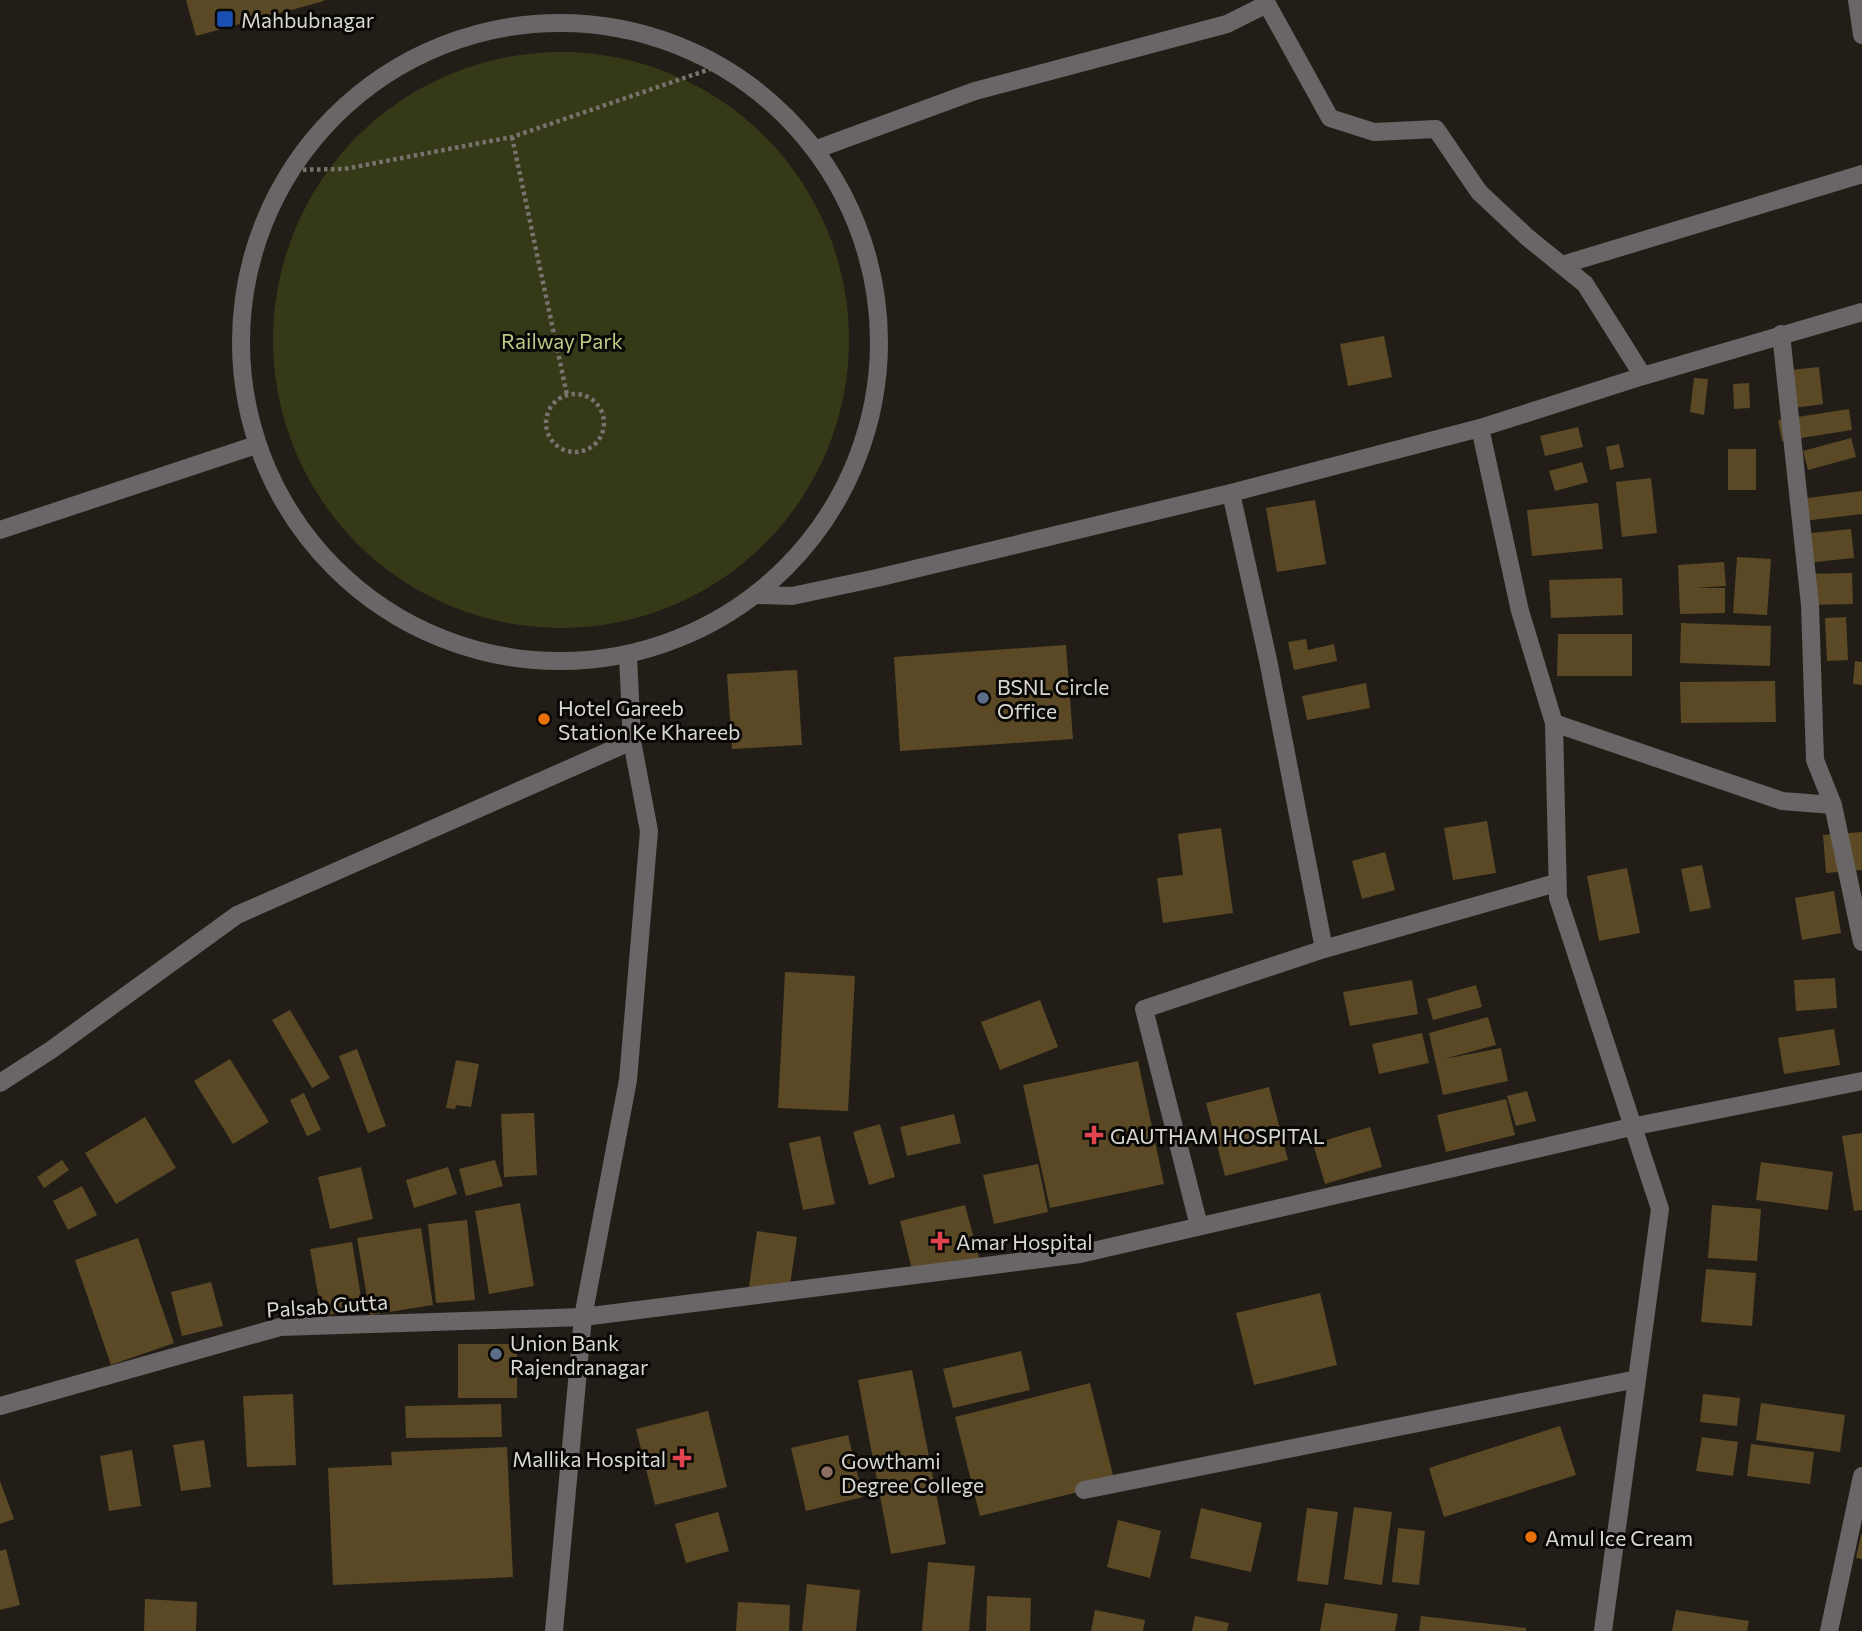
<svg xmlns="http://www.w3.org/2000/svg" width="1862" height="1631" font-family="Commissioner,sans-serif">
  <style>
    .green { fill: #353917 }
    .building { fill: #5a4924 }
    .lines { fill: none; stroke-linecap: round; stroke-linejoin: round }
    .path { stroke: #77746e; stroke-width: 4.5; stroke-dasharray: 3.5 3.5; stroke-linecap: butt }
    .minor { stroke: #6a6566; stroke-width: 18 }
    .transit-dot { fill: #1a4fb4; stroke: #0a0806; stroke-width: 2.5 }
    .service-dot { fill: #5c6f8a; stroke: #0a0806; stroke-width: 2.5 }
    .food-dot { fill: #e8710a; stroke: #0a0806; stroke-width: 2.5 }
    .health-dot { fill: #e0444e; stroke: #0a0806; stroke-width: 2.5 }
    .education-dot { fill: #8d6e63; stroke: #0a0806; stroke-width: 2.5 }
    .labels { text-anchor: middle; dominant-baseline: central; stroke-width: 6; stroke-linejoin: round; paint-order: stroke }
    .poi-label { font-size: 21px; fill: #d9d7d2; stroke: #0a0806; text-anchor: start }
    .park-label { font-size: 21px; fill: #bfc886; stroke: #0a0806 }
    .street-label { font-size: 21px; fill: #d9d7d2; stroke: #0a0806 }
  </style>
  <rect width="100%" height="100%" fill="#221e17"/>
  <path class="green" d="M273 340a288 288 0 1 1 576 0a288 288 0 1 1-576 0Z"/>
  <path class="building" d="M186 0H324V1L196 36Z
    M1384 336 1392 377 1348 386 1340 344Z
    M1819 367 1823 404 1786 409 1782 371Z
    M1694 378 1708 379 1704 415 1690 412Z
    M1749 383 1750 408 1734 409 1733 384Z
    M1849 409 1852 430 1782 441 1778 420Z
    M1578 427 1583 447 1545 456 1540 436Z
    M1851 438 1856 457 1808 470 1803 451Z
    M1619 444 1624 467 1610 470 1606 447Z
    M1728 449H1756V490H1728Z
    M1582 462 1588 482 1555 491 1549 471Z
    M1651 478 1657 533 1622 537 1616 482Z
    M1862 491V514L1795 522 1792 500Z
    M1315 500 1326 564 1277 572 1266 508Z
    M1598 503 1603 549 1532 556 1527 510Z
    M1851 529 1854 558 1805 563 1802 534Z
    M1737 557 1771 559 1767 615 1733 613Z
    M1724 562 1726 586 1695 588H1725V613L1680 614 1678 565Z
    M1852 573 1853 604 1805 605 1804 574Z
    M1622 578 1623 615 1551 618 1549 580Z
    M1846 617 1848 660 1827 661 1825 618Z
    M1681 623 1771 626 1770 666 1680 663Z
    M1558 634H1632V676H1557Z
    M1306 639 1308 650 1334 644 1337 661 1294 670 1288 642Z
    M1066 645 1073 739 900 751 894 657Z
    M1855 661 1862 662V685L1853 684Z
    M797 670 802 745 732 749 727 674Z
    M1775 681 1776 722 1681 723 1680 682Z
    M1366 683 1370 708 1307 720 1302 696Z
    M1487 821 1496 873 1453 880 1444 828Z
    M1221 828 1233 913 1163 923 1157 878 1183 875 1178 834Z
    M1862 832V870L1826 873 1823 835Z
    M1385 852 1395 890 1362 899 1352 861Z
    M1702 865 1711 908 1690 912 1681 869Z
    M1627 868 1640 933 1599 941 1587 876Z
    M1834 891 1841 933 1802 940 1795 898Z
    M785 972 855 976 848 1111 778 1108Z
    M1835 978 1837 1008 1796 1011 1794 980Z
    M1412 980 1418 1014 1350 1026 1343 992Z
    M1476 985 1482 1007 1433 1020 1427 999Z
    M1040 1000 1058 1047 1000 1070 981 1022Z
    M290 1010 330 1078 312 1088 272 1020Z
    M1488 1017 1496 1045 1444 1059 1501 1048 1508 1081 1443 1095 1429 1033Z
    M1834 1029 1840 1065 1784 1074 1778 1038Z
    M1422 1033 1429 1063 1379 1074 1372 1044Z
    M357 1049 386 1126 368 1133 339 1056Z
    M230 1059 269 1122 233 1144 194 1081Z
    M456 1060 479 1064 471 1107 456 1105 455 1109 446 1108Z
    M1138 1061 1164 1184 1050 1208 1023 1085Z
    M1269 1087 1288 1160 1225 1176 1206 1103Z
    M1527 1091 1536 1121 1516 1126 1507 1096Z
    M304 1093 321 1130 307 1136 290 1100Z
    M1506 1099 1515 1135 1446 1152 1437 1115Z
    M534 1113 537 1175 504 1177 501 1114Z
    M954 1114 961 1143 907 1156 900 1127Z
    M145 1117 176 1168 116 1204 85 1153Z
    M880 1124 895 1177 869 1185 853 1132Z
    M1370 1127 1382 1167 1325 1184 1313 1144Z
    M1862 1133V1210L1854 1211 1842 1136Z
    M820 1136 835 1204 803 1210 789 1143Z
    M62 1160 69 1170 44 1188 37 1177Z
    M495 1160 503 1186 466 1196 459 1169Z
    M1761 1162 1833 1172 1828 1210 1756 1200Z
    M1038 1164 1048 1212 994 1224 983 1175Z
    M361 1167 373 1219 330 1229 318 1177Z
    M448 1167 457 1194 414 1208 406 1180Z
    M82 1186 97 1215 68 1230 53 1201Z
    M520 1203 534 1286 489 1294 475 1211Z
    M965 1205 980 1261 914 1278 900 1221Z
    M1712 1205 1761 1209 1757 1261 1708 1258Z
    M467 1220 475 1300 436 1303 428 1224Z
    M421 1228 433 1305 370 1315 357 1238Z
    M757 1231 797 1237 789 1292 749 1287Z
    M138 1238 174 1343 111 1365 75 1260Z
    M352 1242 363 1309 322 1316 310 1249Z
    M1706 1269 1756 1273 1752 1326 1701 1322Z
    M211 1282 223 1326 182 1336 171 1292Z
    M1320 1293 1337 1365 1254 1385 1236 1313Z
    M458 1344H517V1398H458Z
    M1021 1351 1030 1390 953 1408 943 1369Z
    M912 1370 946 1544 891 1554 858 1380Z
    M1090 1383 1115 1483 980 1516 955 1417Z
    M293 1394 296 1465 247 1467 243 1396Z
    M1703 1394 1740 1398 1737 1426 1700 1422Z
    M1761 1403 1845 1415 1840 1452 1756 1440Z
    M501 1404 502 1437 406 1438 405 1406Z
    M708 1411 727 1487 655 1505 636 1429Z
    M1560 1426 1576 1475 1444 1517 1429 1468Z
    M848 1435 863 1497 806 1511 791 1448Z
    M1702 1437 1738 1442 1733 1476 1696 1471Z
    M204 1440 211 1487 181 1491 173 1445Z
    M1751 1444 1814 1452 1810 1484 1747 1476Z
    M507 1447 513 1577 333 1585 328 1468 392 1465 391 1452Z
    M132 1450 141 1506 109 1511 100 1456Z
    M0 1481 14 1519 0 1524Z
    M1354 1507 1392 1512 1382 1585 1344 1579Z
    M1201 1508 1262 1523 1251 1572 1190 1558Z
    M1307 1508 1338 1512 1328 1585 1297 1581Z
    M718 1512 729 1551 686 1563 675 1524Z
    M1118 1520 1161 1531 1150 1578 1107 1567Z
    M1398 1528 1425 1531 1419 1585 1392 1582Z
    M1861 1535H1862V1559L1856 1558Z
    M6 1549 20 1605 0 1610V1551Z
    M928 1562 975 1566 969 1631H922Z
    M807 1584 860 1590 856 1631H802Z
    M987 1596 1031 1598 1030 1631H986Z
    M145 1599 197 1602 196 1631H144Z
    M738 1602 790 1605 789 1631H736Z
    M1325 1603 1398 1614 1395 1631H1320Z
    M1095 1610 1145 1620 1143 1631H1091Z
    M1676 1610 1749 1621 1747 1631H1672Z
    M1195 1616 1229 1623 1227 1631H1192Z
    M1421 1616 1526 1628V1631H1419Z"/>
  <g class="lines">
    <path class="path" d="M512 137 567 395
      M289 170 344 169 512 137 722 65
      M546 423a29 29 0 1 1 58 0a29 29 0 1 1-58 0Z"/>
    <path class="minor" d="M1857 0 1862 35
      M241 342a319 319 0 1 1 638 0a319 319 0 1 1-638 0Z
      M817 149 975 91 1227 24 1267 4 1330 118 1374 132 1436 129 1479 192 1527 237 1585 284 1643 376 1480 428 1520 611 1554 723 1558 898 1660 1209 1603 1631
      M1562 265 1862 174
      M1643 376 1862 312
      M1480 428 1231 493 1268 660 1324 949 1556 883
      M0 530 256 445
      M758 595 792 596 877 578 1231 493
      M1554 723 1782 801 1833 805 1815 760 1810 605 1781 334
      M1833 805 1862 942
      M0 1083 51 1050 237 915 632 741
      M1199 1226 1144 1009 1324 949
      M0 1406 280 1327 583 1317 1080 1254 1631 1127 1862 1081
      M1084 1490 1637 1379
      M554 1631 583 1317 628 1080 649 831 632 741 628 656
      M1829 1631 1862 1476"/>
  </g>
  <rect class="transit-dot" x="216" y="10" width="18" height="18" rx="3.5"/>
  <g class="service-dot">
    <circle cx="983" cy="698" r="7"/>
    <circle cx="496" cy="1354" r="7"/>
  </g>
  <g class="food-dot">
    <circle cx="544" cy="719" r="7"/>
    <circle cx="1531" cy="1537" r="7"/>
  </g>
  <g class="health-dot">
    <path d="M1090.5 1124.5h7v7h7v7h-7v7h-7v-7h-7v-7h7z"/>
    <path d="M936.5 1230.5h7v7h7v7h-7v7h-7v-7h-7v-7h7z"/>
    <path d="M678.5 1447.5h7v7h7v7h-7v7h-7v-7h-7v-7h7z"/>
  </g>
  <circle class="education-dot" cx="827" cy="1472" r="7"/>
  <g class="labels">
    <g class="poi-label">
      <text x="241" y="19">Mahbubnagar</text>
      <text x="997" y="686">BSNL Circle<tspan x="997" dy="24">Office</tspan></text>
      <text x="558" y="707">Hotel Gareeb<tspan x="558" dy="24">Station Ke Khareeb</tspan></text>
      <text x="1110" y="1135">GAUTHAM HOSPITAL</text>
      <text x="956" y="1241">Amar Hospital</text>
      <text x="510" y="1342">Union Bank<tspan x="510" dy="24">Rajendranagar</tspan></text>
      <text x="666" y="1458" text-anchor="end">Mallika Hospital</text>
      <text x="841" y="1460">Gowthami<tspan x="841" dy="24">Degree College</tspan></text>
      <text x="1545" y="1537">Amul Ice Cream</text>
    </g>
    <g class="park-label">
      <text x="562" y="340">Railway Park</text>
    </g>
    <g class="street-label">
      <text transform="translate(327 1305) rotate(-4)">Palsab Gutta</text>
    </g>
  </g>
</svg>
